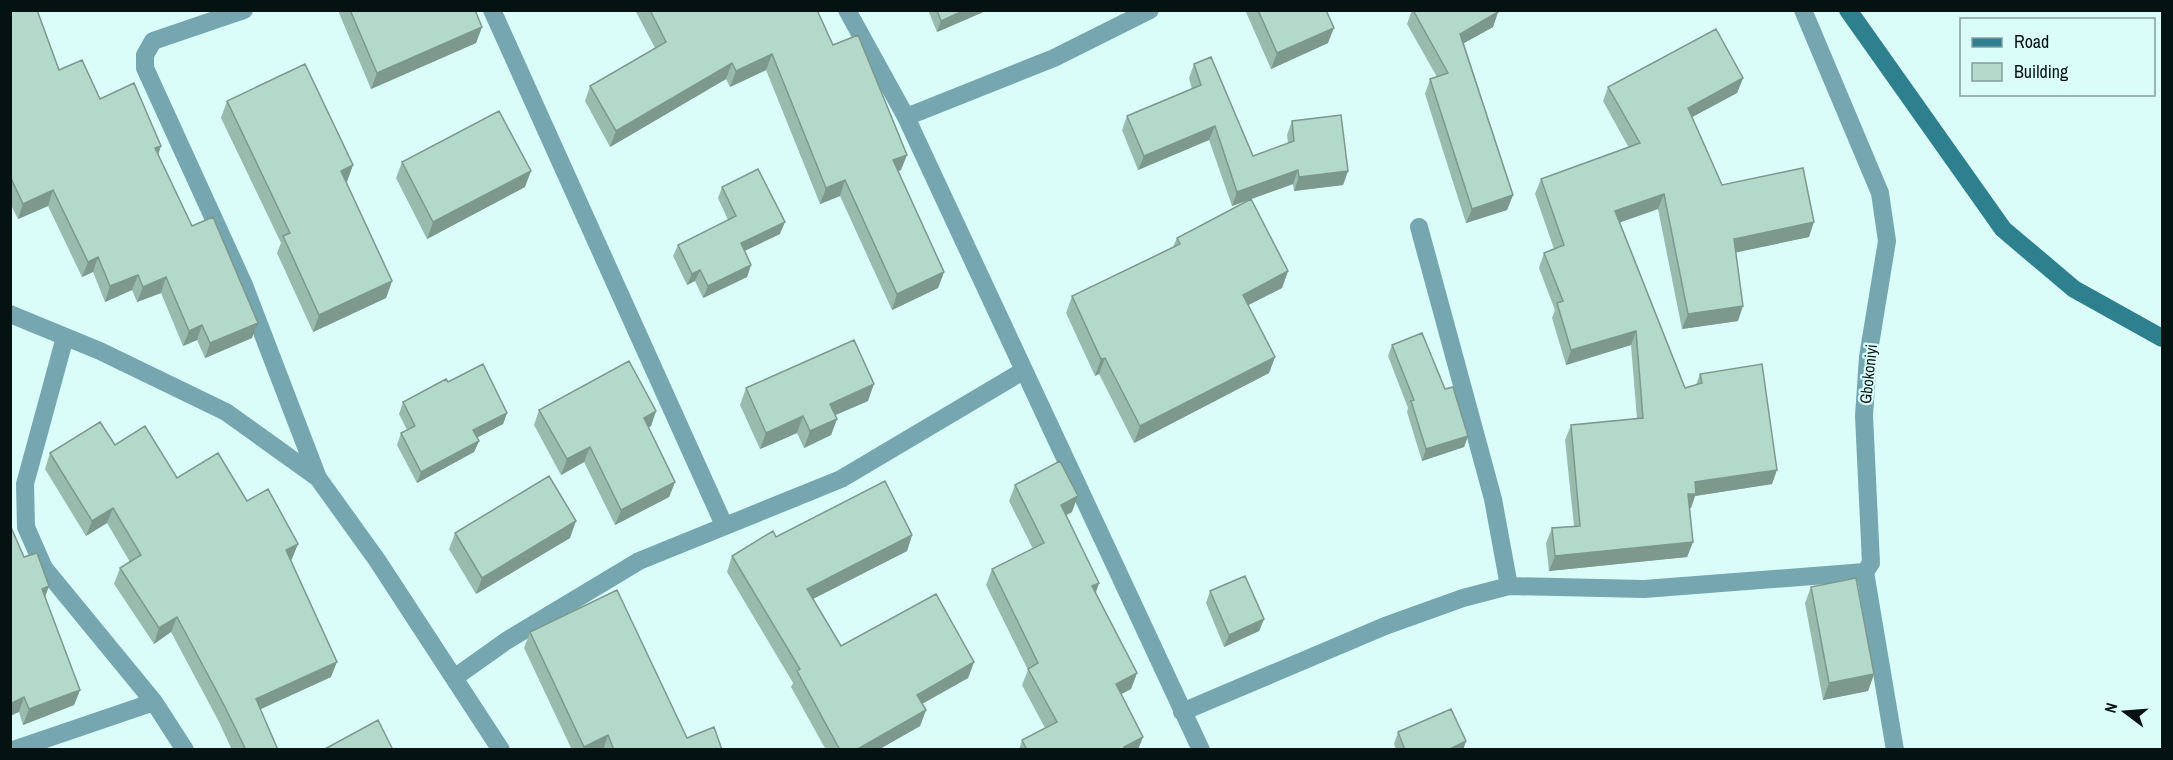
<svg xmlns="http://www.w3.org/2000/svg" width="2173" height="760" font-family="'Archivo Narrow',sans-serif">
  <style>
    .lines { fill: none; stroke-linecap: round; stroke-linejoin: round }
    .street { stroke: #76a7b0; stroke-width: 18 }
    .secondary { stroke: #2e808f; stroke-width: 18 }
    .wall { fill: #99bbae }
    .shaded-wall { fill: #7d988d }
    .building { fill: #b2d9ca; stroke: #7d988d; stroke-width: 1.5 }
    .labels { text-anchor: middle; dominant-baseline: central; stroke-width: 4.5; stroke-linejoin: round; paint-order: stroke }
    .street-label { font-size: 16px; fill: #041312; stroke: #dafdfa }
  </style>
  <rect width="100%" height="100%" fill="#dafdfa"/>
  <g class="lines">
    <path class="street" d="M244 10 153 41 145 55V68L244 285 318 478
      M492 10 724 525
      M847 10 906 117 1201 750
      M1803 10 1880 193 1887 241 1868 357 1864 416 1871 563 1865 572 1895 750
      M906 117 1054 58 1150 10
      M1419 227 1493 499 1509 586
      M10 314 100 351 226 412 318 478 377 560 501 750
      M65 337 25 484 26 527 44 568 154 702 185 750
      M454 678 506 641 639 561 841 479 1023 371
      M1182 712 1385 626 1463 598 1509 586 1644 589 1865 572
      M13 750 154 702"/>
    <path class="secondary" d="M1848 10 2003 229 2074 289 2162 338"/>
  </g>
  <path class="wall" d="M10 10 59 70 161 146 158 154 192 226 252 338 205 358 197 340 183 346 161 293 137 302 132 290 105 302 93 272 82 277 48 206 18 219 10 203Z
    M340 10H475L482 27 476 43 371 89 339 13Z
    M635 10H817L833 45 901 170 898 171 944 272 938 288 892 310 840 196 820 204 766 70 730 87 726 79 610 147 585 101 590 86 655 48Z
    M928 10H988L937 32Z
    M1245 10H1326L1328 43 1271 69Z
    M1412 10H1497L1498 12 1493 27 1464 43 1513 195 1507 210 1466 223 1425 94 1430 79 1437 77 1407 24Z
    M1194 64 1253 156 1288 144 1287 135 1292 121 1348 171 1343 185 1294 191 1293 184 1232 206 1209 140 1138 170 1122 130 1127 116 1192 89 1189 78Z
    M1743 78 1737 93 1692 117 1722 185 1809 237 1736 252 1738 321 1682 329 1658 209 1620 222 1685 388 1696 385 1700 374 1772 484 1695 496 1691 508 1689 509 1693 542 1687 557 1549 571 1546 543 1552 528 1574 526 1565 440 1571 425 1637 419 1631 345 1566 365 1552 318 1555 310 1539 268 1544 253 1554 249 1535 194 1541 179 1629 148 1603 101 1608 87Z
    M227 101 353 165 346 182 392 281 386 298 313 332 277 253 281 243 221 118Z
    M402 162 525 187 427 239 396 178Z
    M722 187 780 234 744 251 751 265 747 277 703 298 695 281 687 285 673 256 678 245 728 220 718 198Z
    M1177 238 1288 271 1282 288 1248 305 1275 357 1269 373 1134 443 1099 374 1095 376 1066 313 1072 296 1173 247Z
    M1392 345 1445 389 1468 436 1464 447 1422 461 1407 412 1408 408 1388 356Z
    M448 382 507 413 503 424 477 437 479 441 474 452 417 483 397 445 401 433 407 430 399 414 403 402Z
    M746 388 868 401 835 415 837 419 831 435 804 448 797 433 760 449 740 405Z
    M539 410 656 411 651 426 648 428 675 482 669 497 615 525 584 462 561 475 534 425Z
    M115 445 177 478 247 501 292 559 291 560 331 677 260 709 278 750H232L218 720 171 632 154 644 114 584 120 568 130 562 107 523 86 536 45 469 50 453Z
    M1015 485 1072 512 1066 515 1099 583 1096 593 1137 673 1131 689 1121 694 1138 750H1019L1022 740 1045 728 1022 685 1028 670 986 585 992 569 1033 549 1009 501Z
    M455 533 570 538 476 594 449 549Z
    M912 535 907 551 813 599 841 646 974 662 968 678 922 704 926 710 920 726 878 750H826L791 687 793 683 727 572 732 556 776 537Z
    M24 557 49 586 45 597 80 690 74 705 23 725 19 712Z
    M1811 587 1874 674 1868 691 1823 700 1805 603Z
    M1210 591 1264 619 1259 631 1224 647 1206 603Z
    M530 632 687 738 722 750H572L524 648Z
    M1398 732 1466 741 1463 750H1396L1394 744Z"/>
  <path class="shaded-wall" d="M965 10H988L937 32 941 21Z
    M1498 12 1493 27 1455 48 1460 34Z
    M482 27 476 43 371 89 377 73Z
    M1334 28 1328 43 1271 69 1277 53Z
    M772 54 766 70 730 87 736 71Z
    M732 63 726 79 610 147 616 131Z
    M1743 78 1737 93 1683 122 1688 108Z
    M1215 126 1209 140 1138 170 1144 156Z
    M161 146 156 161 155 148Z
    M907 155 901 170 888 176 893 160Z
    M353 165 347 182 335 188 341 171Z
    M1298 170 1293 184 1232 206 1237 192Z
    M531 171 525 187 427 239 433 222Z
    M1348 171 1343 185 1294 191 1299 177Z
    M845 180 840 196 820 204 826 188Z
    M53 190 48 206 18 219 23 204Z
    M1664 194 1658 209 1610 226 1615 211Z
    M1513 195 1507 210 1466 223 1472 209Z
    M785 222 780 234 736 255 741 243Z
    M1814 222 1809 237 1729 254 1734 239Z
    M98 257 93 272 82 277 88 262Z
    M751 265 747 277 703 298 708 286Z
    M700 270 695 281 687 285 692 274Z
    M1288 271 1282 288 1237 311 1243 295Z
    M944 272 938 288 892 310 897 294Z
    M138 275 132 290 105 302 110 286Z
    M166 277 161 293 137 302 143 287Z
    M392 281 386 298 313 332 319 315Z
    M1743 306 1738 321 1682 329 1688 314Z
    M258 323 252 338 205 358 210 343Z
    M202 325 197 340 183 346 189 331Z
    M1636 331 1631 345 1566 365 1571 350Z
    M1275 357 1269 373 1134 443 1140 426Z
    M1105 358 1099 374 1095 376 1101 359Z
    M874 384 868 401 824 420 830 404Z
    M656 411 651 426 638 433 644 418Z
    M507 413 503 424 469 442 473 430Z
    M803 416 797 433 760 449 766 433Z
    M837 419 831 435 804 448 810 431Z
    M1468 436 1464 447 1422 461 1426 449Z
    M479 441 474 452 417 483 421 472Z
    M590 447 584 462 561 475 567 459Z
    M1777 470 1772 484 1695 496 1691 508 1682 509 1688 494 1695 482Z
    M675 482 669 497 615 525 621 510Z
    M1078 496 1072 512 1055 521 1061 505Z
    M113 508 107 523 86 536 92 521Z
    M576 521 570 538 476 594 482 578Z
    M912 535 907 551 801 605 807 589Z
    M1693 542 1687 557 1549 571 1555 556Z
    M298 544 292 559 281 565 286 550Z
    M1099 583 1093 599 1092 586Z
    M49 586 43 602 42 589Z
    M177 617 171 632 154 644 159 628Z
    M1264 619 1259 631 1224 647 1229 635Z
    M337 662 331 677 250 714 256 699Z
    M974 662 968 678 911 710 917 695Z
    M1137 673 1131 689 1110 700 1116 684Z
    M1874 674 1868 691 1823 700 1829 683Z
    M80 690 74 705 23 725 29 709Z
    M24 697 19 712 10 716V704Z
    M926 710 920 726 878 750H856Z
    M608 735 603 750H583L584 747Z
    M1143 737 1138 750H1123L1124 747Z
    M1466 741 1463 750H1448Z"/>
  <path class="building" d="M10 10H37L59 70 82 60 100 99 134 83 161 146 155 148 192 226 213 217 258 323 210 343 202 325 189 331 166 277 143 287 138 275 110 286 98 257 88 262 53 190 23 204 10 176Z
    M350 10H475L482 27 377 73Z
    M650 10H817L833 45 858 35 907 155 893 160 944 272 897 294 845 180 826 188 772 54 736 71 732 63 616 131 590 86 666 42Z
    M937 10H965L941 21Z
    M1258 10H1326L1334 28 1277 53Z
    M1413 10H1497L1498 12 1460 34 1513 195 1472 209 1430 79 1448 73Z
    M1716 29 1743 78 1688 108 1722 185 1803 168 1814 222 1734 239 1743 306 1688 314 1664 194 1615 211 1685 388 1702 383 1700 374 1762 364 1777 470 1695 482 1696 494H1688L1693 542 1555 556 1552 528 1580 526 1571 425 1643 418 1636 331 1571 350 1557 303 1563 301 1544 253 1564 245 1541 179 1640 143 1608 87Z
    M1211 57 1253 156 1294 141 1292 121 1341 115 1348 171 1299 177 1298 170 1237 192 1215 126 1144 156 1127 116 1201 85 1194 64Z
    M305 64 353 165 341 171 392 281 319 315 283 236 290 233 227 101Z
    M499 111 531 171 433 222 402 162Z
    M758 169 785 222 741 243 751 265 708 286 700 270 692 274 678 245 736 216 722 187Z
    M1251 199 1288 271 1243 295 1275 357 1140 426 1105 358 1101 359 1072 296 1180 244 1177 238Z
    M1422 333 1445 389 1453 387 1468 436 1426 449 1411 401 1414 400 1392 345Z
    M854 340 874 384 830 404 837 419 810 431 803 416 766 433 746 388Z
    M629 361 656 411 644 418 675 482 621 510 590 447 567 459 539 410Z
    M483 364 507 413 473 430 479 441 421 472 401 433 415 426 403 402 446 379 448 382Z
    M100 422 115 445 145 426 177 478 218 453 247 501 268 489 298 544 286 550 337 662 256 699 278 750H246L224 705 177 617 159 628 120 568 141 555 113 508 92 521 50 453Z
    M1060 461 1078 496 1061 505 1099 583 1092 586 1137 673 1116 684 1143 737 1124 747 1125 750H1027L1022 740 1057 722 1028 669 1038 663 992 569 1044 543 1015 485Z
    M549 476 576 521 482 578 455 533Z
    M885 481 912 535 807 589 841 646 936 594 974 662 917 695 926 710 856 750H840L797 671 800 669 732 556 773 531 776 537Z
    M10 525 24 557 37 553 49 586 42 589 80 690 29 709 24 697 10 704Z
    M1245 576 1264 619 1229 635 1210 591Z
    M1856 578 1874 674 1829 683 1811 587Z
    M617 590 687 738 714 727 722 750H614L608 735 584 747 530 632Z
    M1451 709 1466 741 1448 750H1405L1398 732Z
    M378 720 393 750H323Z"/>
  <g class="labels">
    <g class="street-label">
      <text transform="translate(1868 374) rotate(-84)">Gbokoniyi</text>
    </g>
  </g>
  <rect width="2173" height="760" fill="none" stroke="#041312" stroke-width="24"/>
  <rect x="1960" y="18" width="195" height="78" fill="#dafdfa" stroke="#849f9d" stroke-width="1.5"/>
  <rect x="1972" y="38" width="30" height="9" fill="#2e808f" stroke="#849f9d" stroke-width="1.5"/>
  <text x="2014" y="48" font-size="18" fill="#041312">Road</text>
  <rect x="1972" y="63" width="30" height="18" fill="#b2d9ca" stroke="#849f9d" stroke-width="1.5"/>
  <text x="2014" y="78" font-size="18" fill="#041312">Building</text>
  <g transform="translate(2125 712) rotate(286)" stroke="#dafdfa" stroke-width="4.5" paint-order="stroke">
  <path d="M0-4.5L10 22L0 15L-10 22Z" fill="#041312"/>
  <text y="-9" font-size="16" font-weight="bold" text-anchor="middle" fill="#041312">N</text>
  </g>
</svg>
